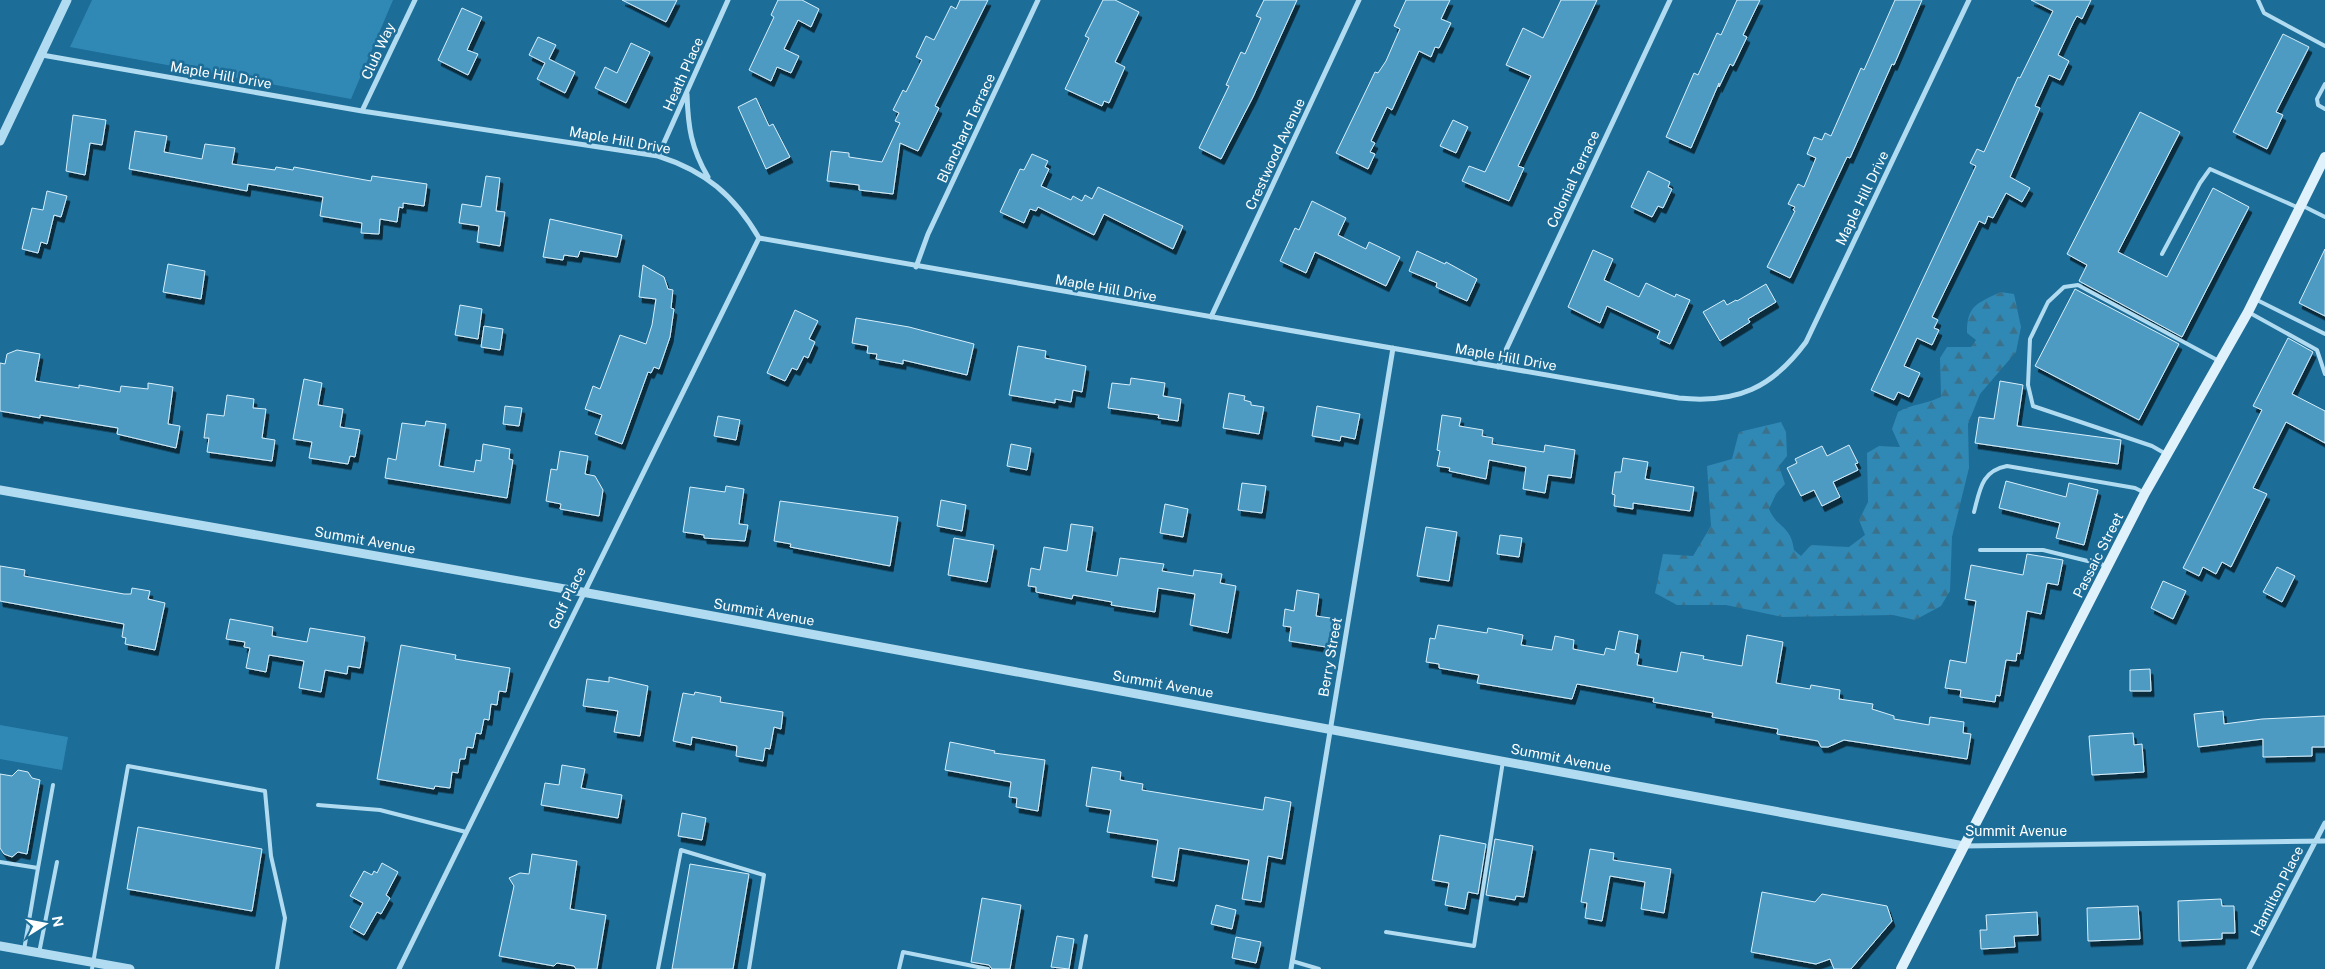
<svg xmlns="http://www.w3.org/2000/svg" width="2325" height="969" font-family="'Public Sans',sans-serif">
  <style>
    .forest { fill: url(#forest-firs) }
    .green { fill: #3089b5 }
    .building { fill: #4d9ac2; stroke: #d8effb; filter: url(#shadow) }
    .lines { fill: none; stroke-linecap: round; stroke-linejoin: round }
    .service { stroke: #b1dbf0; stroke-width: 4 }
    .minor { stroke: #b1dbf0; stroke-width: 5 }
    .tertiary { stroke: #b1dbf0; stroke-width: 9 }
    .secondary { stroke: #dff1fb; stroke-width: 10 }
    .labels { text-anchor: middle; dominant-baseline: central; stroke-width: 5; stroke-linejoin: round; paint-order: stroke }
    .street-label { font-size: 14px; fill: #fff; stroke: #1c6d98 }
  </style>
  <defs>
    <pattern id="forest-firs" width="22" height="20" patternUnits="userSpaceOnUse" patternTransform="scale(1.25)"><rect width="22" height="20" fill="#3089b5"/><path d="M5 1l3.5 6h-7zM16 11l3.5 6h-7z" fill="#3b718b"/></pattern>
    <filter id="shadow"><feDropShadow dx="3" dy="5.5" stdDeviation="0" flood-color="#0009"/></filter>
  </defs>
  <rect width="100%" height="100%" fill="#1c6d98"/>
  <path class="forest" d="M2000 292 2014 294 2021 327 2016 352 1980 394 1968 424 1969 468 1952 537 1950 591 1941 606 1915 620 1893 615 1782 617 1726 605H1677L1655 593 1663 554 1693 556 1711 526 1707 466 1732 459 1739 432 1781 422 1786 432 1787 456 1779 466 1785 484 1776 494 1769 509C1777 528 1791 525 1794 550L1801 556 1811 545 1849 547 1865 535 1859 520 1868 502 1867 453 1879 446 1900 447 1892 429 1898 412C1912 404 1926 404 1941 397L1940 358 1947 347H1971L1976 340 1967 333C1967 305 1977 304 2000 292Z"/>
  <path class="green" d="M92 0H393L351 99 70 47Z
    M0 725 68 737 62 770 0 759Z"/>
  <path class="building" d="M622 0H677L666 22Z
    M778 0H802L819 9 811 27 798 20 784 49 799 56 791 73 777 67 771 81 749 70 774 17 771 15Z
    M960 0H988L935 106 939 108 918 151 900 143 893 194 859 190V185L827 181 831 151 849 153V157L882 162 900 123 895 121 899 113 893 110 903 90 906 92 922 60 916 57 926 36 934 40 951 6 956 9Z
    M1103 0H1115L1139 12 1115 62 1125 67 1109 103 1104 101 1102 106 1065 89 1089 38 1085 36Z
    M1264 0H1297L1253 97 1221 159 1199 148 1229 86 1226 85 1241 52 1245 54 1261 18 1256 16Z
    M1406 0H1450L1441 19 1451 23 1439 48 1435 47 1431 57 1419 51 1392 110 1387 107 1371 141 1375 143 1370 152 1375 154 1368 169 1336 153 1375 72 1378 73 1386 61 1400 29 1394 26Z
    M1561 0H1597L1518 166 1524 168 1509 201 1462 181 1469 166 1485 172 1531 76 1506 65 1523 28 1543 38Z
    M1737 0H1760L1743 35 1747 37 1733 66 1730 64 1719 87V83L1691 148 1666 137 1694 73 1698 75 1717 33 1721 35Z
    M1895 0H1922L1894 65 1892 64 1850 158 1847 157 1790 278 1767 267 1795 211 1793 210 1795 207 1788 204 1798 184 1804 187 1816 158 1807 154 1814 137 1822 140 1825 133 1831 136 1861 68 1864 70Z
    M2031 0H2091L2082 19 2077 16 2074 21 2058 55 2069 61 2060 80 2049 75 2035 106 2040 108 2010 177 2030 188 2022 202 2006 193 1993 218 1988 216 1985 224 1979 221 1932 317 1938 320 1934 328 1939 330 1932 345 1917 338 1904 366 1920 373 1909 397 1898 392 1894 400 1871 390 1976 166 1970 163 1977 149 1984 152 2018 77 2020 78 2053 11Z
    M462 8 482 17 467 50 478 54 468 75 438 60Z
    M2283 34 2309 47 2276 112 2283 115 2267 149 2233 132Z
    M538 37 556 45 549 59 575 72 565 93 537 79 545 63 529 55Z
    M631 43 650 52 626 103 595 88 605 67 617 73Z
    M756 98 769 126 773 124 790 157 766 169 738 107Z
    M2140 112 2180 132 2118 252 2167 277 2213 188 2249 207 2182 337 2079 281 2087 265 2067 254Z
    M73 115 106 120 102 145 90 143 85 175 66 171Z
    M1453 120 1468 127 1456 153 1440 146Z
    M135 131 167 136 164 152 202 159 205 144 235 148 232 164 275 170 276 167 293 170 294 167 371 181 372 176 427 184 424 206 403 203V208L399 207 397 222 380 219 379 234 361 233 362 223 320 216 323 197 248 184 247 191 129 169Z
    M1032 154 1048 161 1045 167 1049 169 1041 186 1071 200 1073 196 1082 201 1085 195 1092 199 1098 187 1183 226 1173 249 1104 214 1094 235 1038 207 1036 211 1030 209 1024 223 1000 212 1020 169 1024 170Z
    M1648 171 1670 182 1668 187 1672 189 1663 208 1658 206 1652 217 1631 207Z
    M486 176 500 178 496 211 505 212 500 246 477 242 479 226 459 223 462 204 481 207Z
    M47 191 67 196 61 217 54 215 47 244 41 242 38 253 22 249 32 208 43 210Z
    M1312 201 1346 218 1338 235 1366 249 1369 242 1400 257 1386 286 1315 252 1306 273 1280 261 1295 228 1299 230Z
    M550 219 622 235 617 257 580 251 578 257 564 255 563 260 543 257Z
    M2325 249V316L2299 303Z
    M1593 250 1613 259 1604 280 1639 297 1646 283 1675 297 1676 294 1690 300 1670 344 1657 338 1660 331 1607 306 1600 323 1568 307Z
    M1417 251 1445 264 1446 262 1477 279 1467 301 1436 287 1437 283 1409 271Z
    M168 264 205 271 201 299 163 292Z
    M643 265 664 277 668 289 673 290 671 308 674 309 670 337 659 369 654 367 651 373 648 372 622 444 595 434 602 415 585 409 593 386 600 389 620 335 646 344 652 325 656 299 639 297Z
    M1766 284 1776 302 1748 319 1750 322 1720 341 1703 312 1724 300 1727 305 1736 300 1737 301Z
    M2075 289 2179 344 2139 420 2035 366Z
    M460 305 482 309 478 339 455 335Z
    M795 310 818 321 809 339 815 342 808 358 804 356 797 370 792 368 785 381 767 373Z
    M856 318 909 327 974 344 967 375 903 360V364L876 359 877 354 867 353 868 346 852 343Z
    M484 326 503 329 500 350 481 347Z
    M2288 338 2313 352 2292 394 2325 411V443L2286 422 2253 488 2267 494 2231 567 2222 562 2216 574 2203 567 2199 576 2183 568 2262 410 2253 406Z
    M1018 346 1046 351 1045 358 1086 366 1082 392 1073 390 1071 402 1055 399V403L1009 395Z
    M17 350 40 354 35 381 79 388V385L120 392 121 386 148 389V383L173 387 168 424 180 426 176 448 117 434 118 428 40 415V418L0 411V363L5 364 7 354Z
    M1131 378 1165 383 1163 396 1181 399 1178 421 1158 418 1159 415 1108 408 1112 383 1130 385Z
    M304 379 322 383 318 405 343 409 340 427 360 430 355 457 350 456 348 464 309 458 312 442 293 439Z
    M2000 381 2023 385 2017 426 2121 440 2118 464 1975 443 1979 417 1994 419Z
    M1229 393 1245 396 1244 400 1251 402V405L1264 407 1259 434 1223 428Z
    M227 395 254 399 253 408 266 409 262 438 275 440 272 461 207 452 209 438H204L207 414 224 416Z
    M505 406 522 408 519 426 503 424Z
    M1317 406 1360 414 1355 439 1341 436 1340 441 1312 436Z
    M1442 415 1461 418 1459 426 1483 430 1482 436 1493 438 1492 444 1544 452 1545 445 1575 450 1571 478 1548 475 1545 493 1523 489 1526 467 1489 460 1486 479 1449 471 1450 468 1437 466 1440 451 1437 450Z
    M718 416 740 420 736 440 714 436Z
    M426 421 446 424 439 466 474 472 476 460 481 461 483 444 510 449 509 459 513 460 507 498 385 478 388 458 396 460 402 423 425 426Z
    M1011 444 1031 448 1027 470 1007 466Z
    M1849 445 1858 463 1855 464 1858 470 1833 482 1840 497 1822 506 1814 490 1801 496 1787 468 1797 463 1795 459 1822 446 1827 456Z
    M560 451 588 456 585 474 595 476 603 490 599 516 560 509 561 504 546 501 551 469 557 470Z
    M1623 458 1648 462 1645 479 1694 487 1690 511 1633 503V509L1614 506 1615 495 1612 494 1615 472H1621Z
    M2006 481 2066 497 2069 483 2098 490 2084 545 2056 538 2060 523 1999 508Z
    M1242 483 1266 486 1262 513 1238 510Z
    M726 486 744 489 739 524 748 525 745 541 704 538V535L683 532 690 487 725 492Z
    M941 500 966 505 962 531 937 526Z
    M780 501 898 517 890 566 790 547 791 544 774 541Z
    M1165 504 1188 509 1183 537 1160 533Z
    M1071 524 1093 527 1086 571 1117 576 1120 558 1164 564 1162 571 1193 576 1194 570 1222 574 1220 583 1236 586 1228 633 1190 625 1195 594 1158 588 1155 612 1111 605 1112 602 1073 595 1072 599 1036 592V587L1028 586 1031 568 1040 570 1044 547 1067 551Z
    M1426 527 1457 532 1449 581 1417 576Z
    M1500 535 1522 538 1519 557 1497 554Z
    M954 538 994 545 987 582 948 575Z
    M2027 554 2063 560 2058 585 2047 583 2041 614 2027 611 2020 654 2017 653 2016 661 2006 660 2000 696 1996 695 1995 702 1960 697 1961 690 1945 688 1950 660 1966 663 1976 601 1965 599 1971 565 2023 575Z
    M0 566 25 570 24 576 124 594H131L132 588 150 591 148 599 165 603 155 650 125 644 126 638 122 637 124 624 0 601Z
    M2277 567 2295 576 2282 602 2263 592Z
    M2163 581 2186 591 2173 619 2151 608Z
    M1297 590 1319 594 1316 616 1337 619 1332 648 1289 641 1291 627 1283 626 1285 609 1294 611Z
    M230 619 273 627 272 636 307 642 310 628 365 637 360 668 348 666 347 674 325 670 321 692 299 688 304 661 269 655 266 672 246 668 250 648 244 647 245 642 226 639Z
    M1438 625 1487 633 1488 628 1523 635 1521 645 1552 650 1555 636 1574 640 1573 649 1604 655 1606 648 1615 650 1619 631 1638 635 1635 653 1639 654 1637 665 1677 672 1681 652 1704 656 1703 659 1742 666 1747 635 1783 642 1776 683 1810 689 1811 685 1840 690 1839 699 1873 704 1872 709 1894 716V719L1929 725 1930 717 1964 722 1963 733 1971 734 1967 759 1844 740 1828 747H1821L1818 741 1777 734 1778 729 1712 717 1713 713 1653 702 1654 698 1577 684 1572 699 1477 683 1479 675 1439 668V664L1426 662 1430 638 1435 639Z
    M401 645 456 655 455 659 510 668 506 692 499 691 497 705 491 704 489 720 484 719 481 734 476 733 473 748 467 747 465 759H460L458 773 452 772 450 788 435 786 434 789 377 779Z
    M2150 669 2151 691H2130V670Z
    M609 677 648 686 640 736 614 732 618 711 583 706 587 679 609 682Z
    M695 692 721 697 720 702 783 712 781 729 774 727 770 749 765 748 763 761 736 756 737 746 692 737 691 745 673 741 683 693 694 695Z
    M2223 711 2224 724 2262 719 2325 716V747H2312V756L2263 757V739L2198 747 2194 714Z
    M2133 733 2134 745 2142 744 2144 772 2092 775 2089 736Z
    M950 742 995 751 994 753 1045 760 1038 811 1016 807 1017 798 1009 797 1011 782 945 770Z
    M562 765 585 769 581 788 622 795 618 818 541 805 545 783 559 785Z
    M1092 767 1121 772 1120 780 1143 784 1142 790 1263 810 1265 797 1291 802 1282 859 1268 856 1261 902 1242 899 1249 860 1179 848 1174 881 1152 877 1158 840 1107 832 1111 810 1086 806Z
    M18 770 28 772 32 778 40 780 27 854 18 852 12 857 4 854 0 848V774L12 776Z
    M682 813 706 818 702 840 678 836Z
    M138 827 262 849 252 911 127 889Z
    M1440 835 1486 844 1478 894 1468 892 1465 909 1445 905 1449 883 1432 880Z
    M1495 839 1533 846 1524 897 1516 896 1515 900 1486 895Z
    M1590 849 1614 853 1613 860 1671 869 1664 913 1641 909 1645 882 1610 876 1602 921 1585 918 1587 903 1581 902Z
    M532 854 577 861 570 909 606 915 597 969H576L574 966 557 963 554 966 499 956 514 886 509 878 520 873 529 874Z
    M382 863 398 872 386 895 390 898 381 914 377 912 364 935 350 927 363 903 350 896 364 871 372 875 374 871 377 873Z
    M690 864 749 874 733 969H672Z
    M1762 892 1815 902 1822 894 1887 906 1892 921 1851 969H1834L1830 959 1816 964 1751 952Z
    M982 898 1021 905 1010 969H992L989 965 971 962Z
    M2221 899 2222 906H2234L2235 933H2222V939L2179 941 2178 901Z
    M1216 905 1236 910 1232 929 1211 924Z
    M2138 906 2140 939 2088 941 2087 908Z
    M2037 912 2038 935 2014 936 2015 947 1981 949 1980 930H1987L1986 915Z
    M1057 936 1074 939 1069 969 1051 967Z
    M1236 937 1261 942 1256 963 1232 958Z"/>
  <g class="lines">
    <path class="service" d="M2258 0 2264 13 2325 46
      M2325 84 2317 99 2318 105 2325 109
      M2303 206 2325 217
      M2162 254 2200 183 2210 169 2299 208
      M2255 299 2325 334
      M2250 313 2317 350 2325 374
      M2166 454 2152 446 2033 406 2028 385 2030 339 2048 302 2064 287 2078 285 2219 361
      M1974 512C1980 490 1981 471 2007 466L2135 488 2145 493
      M1980 550H2043L2108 566
      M318 805 380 810 466 832
      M0 862 38 868 24 950
      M38 868 53 785
      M1386 932 1474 946 1503 761
      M39 953 57 862
      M1292 961 1319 969
      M92 969 128 766 265 791 271 856 285 918 277 969
      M658 969 681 850 764 875 749 969
      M899 969 903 952 988 969
      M1080 969 1086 936"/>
    <path class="minor" d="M42 55 362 111 658 156C705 171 734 195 759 238L1679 398C1737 404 1772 388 1806 342L1969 0
      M687 94C688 127 691 148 708 177
      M362 111 415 0
      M658 156 728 0
      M916 267 928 234 1038 0
      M1211 317 1359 0
      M1498 367 1670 0
      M1964 846 2325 841
      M399 969 759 238
      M1291 969 1393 348
      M2249 969 2325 823"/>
    <path class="tertiary" d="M0 141 67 0
      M0 490 582 592 1964 846
      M0 946 130 969"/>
    <path class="secondary" d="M1901 969 2145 493 2248 312 2325 157"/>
  </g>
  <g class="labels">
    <g class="street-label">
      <text transform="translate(378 51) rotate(-65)">Club Way</text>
      <text transform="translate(683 74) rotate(-66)">Heath Place</text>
      <text transform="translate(221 75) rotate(10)">Maple Hill Drive</text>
      <text transform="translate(966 128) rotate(-65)">Blanchard Terrace</text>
      <text transform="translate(620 140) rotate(10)">Maple Hill Drive</text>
      <text transform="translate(1275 154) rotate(-65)">Crestwood Avenue</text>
      <text transform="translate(1573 179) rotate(-65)">Colonial Terrace</text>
      <text transform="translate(1862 198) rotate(-64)">Maple Hill Drive</text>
      <text transform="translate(1106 288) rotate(10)">Maple Hill Drive</text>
      <text transform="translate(1506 357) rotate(10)">Maple Hill Drive</text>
      <text transform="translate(365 540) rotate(10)">Summit Avenue</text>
      <text transform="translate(2098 555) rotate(-63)">Passaic Street</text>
      <text transform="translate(567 598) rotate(-64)">Golf Place</text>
      <text transform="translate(764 612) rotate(10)">Summit Avenue</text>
      <text transform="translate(1330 657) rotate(-80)">Berry Street</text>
      <text transform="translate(1163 684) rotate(10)">Summit Avenue</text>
      <text transform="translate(1561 758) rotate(11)">Summit Avenue</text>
      <text x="2016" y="831">Summit Avenue</text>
      <text transform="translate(2277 891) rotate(-63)">Hamilton Place</text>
    </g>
  </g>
  <g transform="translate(45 924) rotate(79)" stroke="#1c6d98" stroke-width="4" paint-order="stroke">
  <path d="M0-4L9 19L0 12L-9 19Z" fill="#ffffff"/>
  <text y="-8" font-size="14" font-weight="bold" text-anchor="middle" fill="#ffffff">N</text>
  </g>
</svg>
